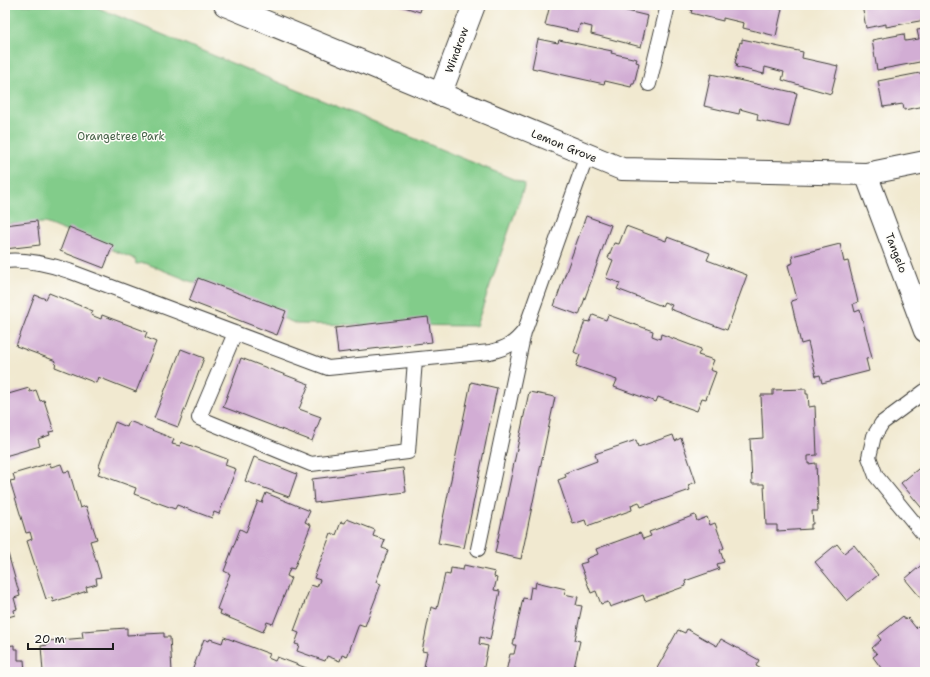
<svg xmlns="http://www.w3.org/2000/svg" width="930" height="677" font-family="'Shantell Sans',sans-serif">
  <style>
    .green { fill: #82cc8a; stroke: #4f7453 }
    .building { fill: #d2add4 }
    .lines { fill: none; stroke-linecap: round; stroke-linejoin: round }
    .lane-casing { stroke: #3c3b37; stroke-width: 16 }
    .street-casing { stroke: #3c3b37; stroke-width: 24 }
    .lane { stroke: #fff; stroke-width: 14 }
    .street { stroke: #fff; stroke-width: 22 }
    .labels { text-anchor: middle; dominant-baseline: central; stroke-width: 3; stroke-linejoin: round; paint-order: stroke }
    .street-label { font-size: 11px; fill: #1c1c1c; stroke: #fdfcf7 }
    .park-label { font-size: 11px; fill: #456248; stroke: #fdfcf7 }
  </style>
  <rect width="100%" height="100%" fill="#fdfcf7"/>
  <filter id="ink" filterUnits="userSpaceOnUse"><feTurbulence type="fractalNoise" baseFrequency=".025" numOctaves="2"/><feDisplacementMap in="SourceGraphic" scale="8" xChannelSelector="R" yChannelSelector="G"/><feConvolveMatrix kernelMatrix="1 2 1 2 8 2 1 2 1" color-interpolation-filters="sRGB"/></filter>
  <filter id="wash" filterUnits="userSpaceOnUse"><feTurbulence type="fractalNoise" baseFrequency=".012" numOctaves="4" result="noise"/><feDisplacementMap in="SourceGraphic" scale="16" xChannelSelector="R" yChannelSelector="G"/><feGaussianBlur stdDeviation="0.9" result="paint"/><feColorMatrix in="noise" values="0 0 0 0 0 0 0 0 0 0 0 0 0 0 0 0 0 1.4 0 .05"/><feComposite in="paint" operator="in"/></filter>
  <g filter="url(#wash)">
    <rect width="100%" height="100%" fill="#f1e9d0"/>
    <path class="green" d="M5 5H91L525 184 476 326 297 324 145 263 136 264 135 259 45 223 5 224Z"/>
    <g id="blocks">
      <path class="building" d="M398 5H422L420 12Z
        M550 5H602L648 16 641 47 591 34 592 27 580 24 578 32 545 25Z
        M691 5H774L773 8 782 9 776 36 743 28 744 23 723 18V21L691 13 692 10 689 9Z
        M862 5H925V20L886 27V24L866 28Z
        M925 29V61L877 70 872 40 904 34 905 41 919 39 917 30Z
        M538 39 558 43 559 40 612 51 611 53 637 59 636 62 639 63 634 84H632L631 87 605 81 604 84 532 68Z
        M742 39 803 52 802 58 838 66 831 94 782 80 784 72 765 67 764 74 736 67 737 64 735 63 740 42 742 43Z
        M925 72V106L904 110 903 104 883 107 878 81Z
        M711 74 797 93 789 127 757 120 758 114 740 109 739 114 704 106Z
        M586 216 611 225 579 315 554 306Z
        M37 221 40 245 5 249V225Z
        M626 226 666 241 667 237 710 253 707 260 747 275 727 330 670 309 672 305 664 302 662 306 617 289 620 283 606 278 613 260 608 258 614 243 619 244Z
        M69 227 113 245 104 268 60 251Z
        M840 244 844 262 848 261 858 302 853 304 855 312 860 310 872 358 866 359 869 371 822 383 820 375 816 376 808 342 801 344 791 301 797 299 788 265 793 263 792 256Z
        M198 278 286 311 277 335 189 301Z
        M49 293 93 311 91 315 101 319 102 315 147 332 145 337 156 342 136 392 98 377 96 383 55 367 56 361 16 346 35 295 46 299Z
        M5 314H6L8 335H5Z
        M593 315 606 320 608 315 653 331 652 336 660 339 661 334 701 349 698 355 714 360 710 370 716 372 706 399 702 398 697 411 658 397 656 402 614 387 617 380 576 366 580 355 574 352 585 321 590 322Z
        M428 317 432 342 338 353 335 328Z
        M181 349 204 358 178 427 154 418Z
        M241 358 309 384 299 409 321 417 312 441 223 407Z
        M471 382 497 388 464 548 438 543Z
        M29 388 30 392 36 390 40 401 44 400 54 431 49 432 50 435 38 439 40 446 5 456V395Z
        M806 389V394H808L809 407 815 406 817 455 808 456V464L816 463 818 511H812L813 524H811V529L777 531V525H766L764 484H752L750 439 763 438 761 395H773V390Z
        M529 392 555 397 521 559 495 553Z
        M129 421 174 439 172 444 180 446 181 442 227 459 225 465 236 469 219 514 214 512 212 518 177 505 175 509 134 494 136 488 98 474 101 467 99 466 115 422 127 427Z
        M673 435 675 441 681 438 696 482 688 485 690 490 641 507 639 502 631 505 632 510 587 526 585 520 573 524 558 480 566 477 565 473 597 461 595 454 636 440 638 447Z
        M254 457 297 474 289 497 245 481Z
        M50 463 51 467 61 464 64 472 69 471 80 508 86 506 97 539 90 541 101 577 96 578 97 584 86 587 87 591 53 602 52 597 46 599 27 541 32 539 30 532 26 533 10 481 15 480 13 474Z
        M923 465 925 468V512L901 483Z
        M403 468 406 492 314 503 312 479Z
        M266 493 310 511 305 522 311 525 294 569 290 568 287 576 291 578 273 624 267 622 263 632 220 614 221 611 217 609 230 574 224 571 240 529 246 532 258 501 262 503Z
        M695 515 697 521 707 517 710 525 715 523 724 548 720 550 724 562 717 564 719 569 685 581 686 586 645 601 643 595 610 607 608 602 601 604 596 591 591 593 580 564 587 562 586 559 598 554 596 549 640 533 643 539 651 536 649 532Z
        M347 519 375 530 373 536 385 540 382 548 388 550 376 582 381 584 365 626 359 624 347 657 342 655 340 661 327 656 325 661 297 651 299 645 295 644 299 633 294 631 311 585 317 587 320 580 314 578 331 533 336 535 341 522 345 523Z
        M837 544 844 553 854 545 878 575 847 601 815 562Z
        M7 550 20 596 14 598 17 609 14 610 15 615 5 618V551Z
        M925 562V603L905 579Z
        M464 565 495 572 494 577 497 578 494 590 500 591 490 640 480 637 479 644 488 646 483 672H423L427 652 422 651 431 607 437 609 445 574 450 575 451 568 463 570Z
        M536 582 566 589 564 594 578 597 576 605 582 606 575 640 580 641 573 672H506L510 654H514L516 645H513L523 598 529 599 531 587 535 588Z
        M903 616 906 620 908 618 916 628 920 624 925 630V672H884L873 657 877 654 872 648 881 640 878 636Z
        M127 628V635L164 633V637H170L172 672H43L41 646 48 645V641L83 638 82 631Z
        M687 629 717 646 721 639 759 660 756 666 767 672H655L678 630 685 633Z
        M224 637 270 654 268 658 275 661 277 657 317 672H196L192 671 204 639 209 641 210 639 222 643Z
        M14 645V649H18V660H24L25 672H5V646Z"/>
    </g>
  </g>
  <g filter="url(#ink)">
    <use href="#blocks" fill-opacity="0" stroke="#3c3b37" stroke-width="1"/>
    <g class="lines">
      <g class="lane-casing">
        <path id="lane" d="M649 84 668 5
          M5 261C27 259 48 264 69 271L328 368 490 352C507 348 514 344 525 330L587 155
          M235 333 199 418 311 464 408 452 415 360
          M925 391 882 423 874 436 869 457 876 476 925 536
          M478 549 524 332"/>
      </g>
      <g class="street-casing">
        <path id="street" d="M225 5 622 169 866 174 925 162
          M440 95 474 5
          M866 174 925 331"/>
      </g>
      <use href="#lane" class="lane"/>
      <use href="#street" class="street"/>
    </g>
  </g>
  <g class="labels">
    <g class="street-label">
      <text transform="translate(457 50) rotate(-70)">Windrow</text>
      <text transform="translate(564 146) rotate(22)">Lemon Grove</text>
      <text transform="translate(896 253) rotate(69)">Tangelo</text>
    </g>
    <g class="park-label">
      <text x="121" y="136">Orangetree Park</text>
    </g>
  </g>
  <rect width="930" height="677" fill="none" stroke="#fdfcf7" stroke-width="20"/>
  <path d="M28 643v6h85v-6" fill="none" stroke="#1c1c1c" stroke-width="2"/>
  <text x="34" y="643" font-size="12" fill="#1c1c1c" stroke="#fdfcf7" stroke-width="3" paint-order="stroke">20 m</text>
</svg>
